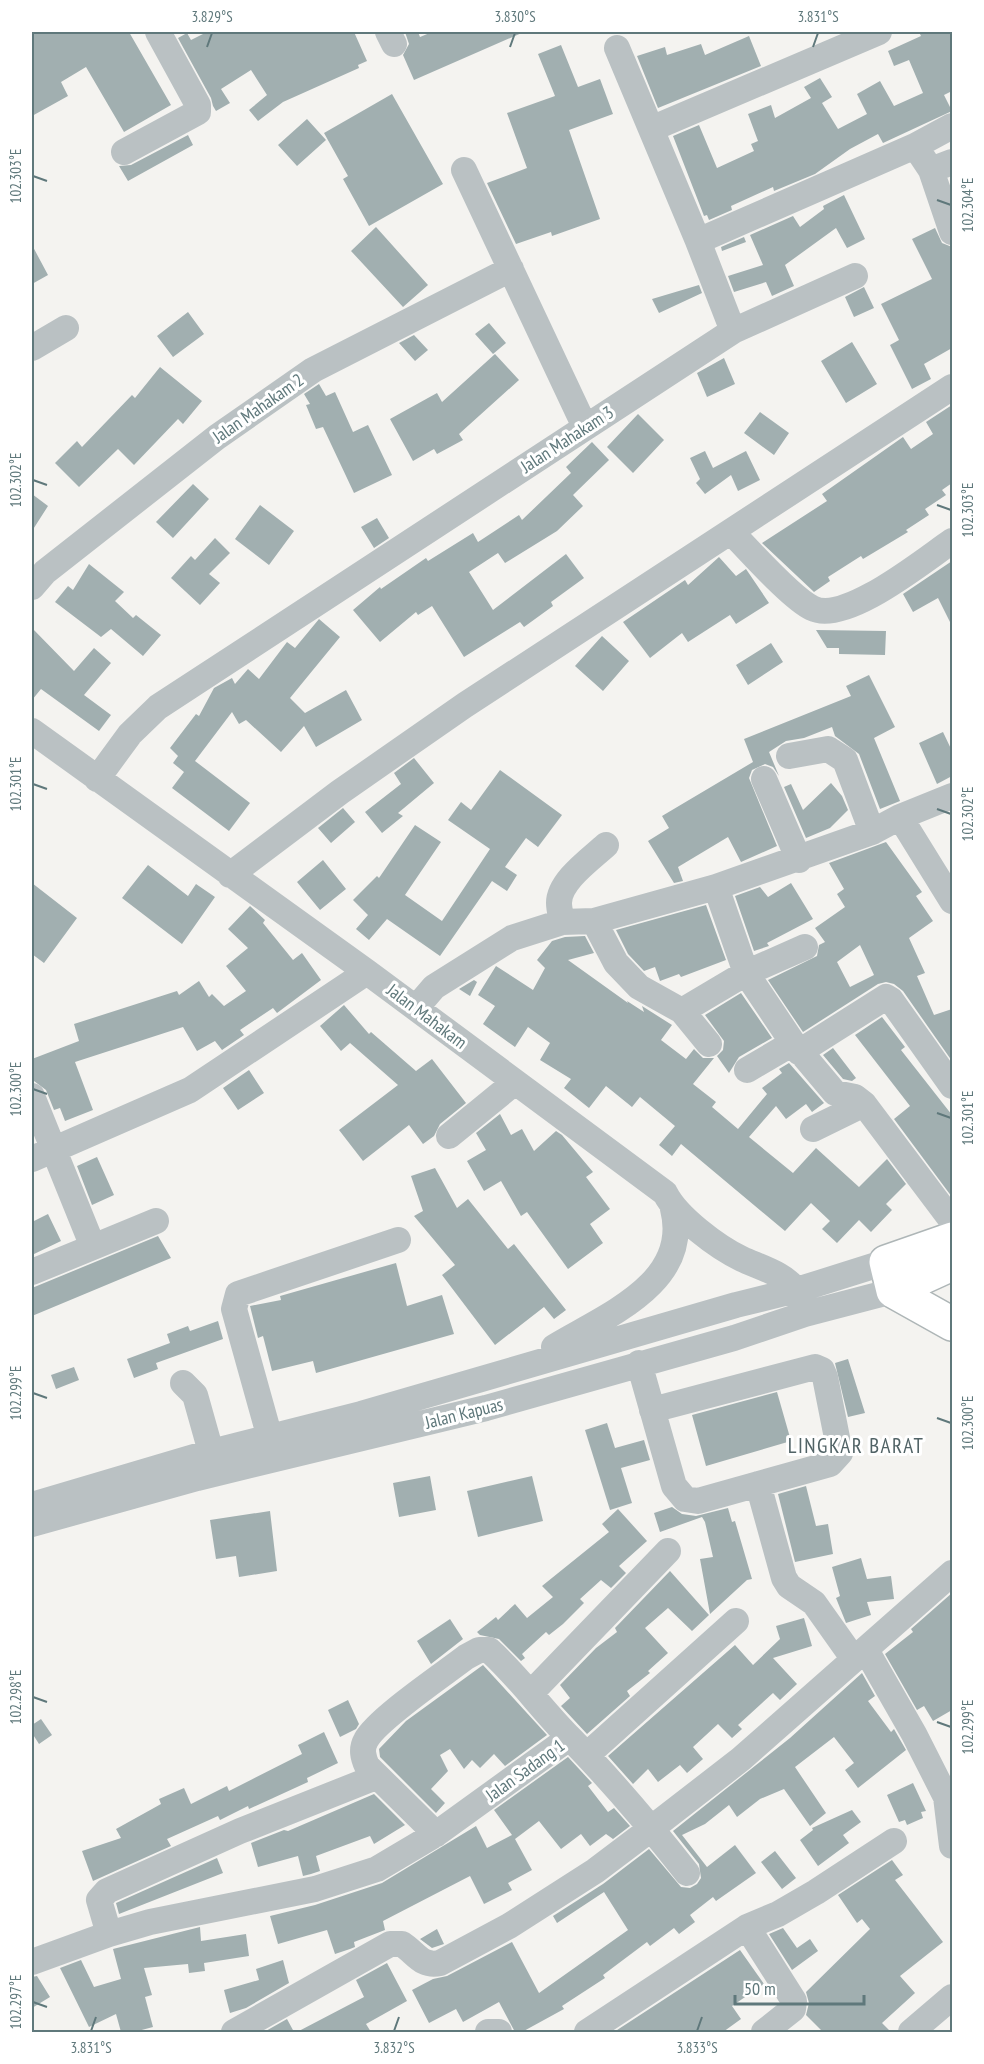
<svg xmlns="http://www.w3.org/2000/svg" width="984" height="2064" font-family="'PT Sans Narrow',sans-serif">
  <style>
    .building { fill: #a1afb0; fill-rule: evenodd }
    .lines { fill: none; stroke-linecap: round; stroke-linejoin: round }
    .major-casing { stroke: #aeb6b7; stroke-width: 36 }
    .minor { stroke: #bac1c3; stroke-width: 26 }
    .major { stroke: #fff; stroke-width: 33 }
    .ticks { fill: none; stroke: #5f787b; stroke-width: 2 }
    .labels { text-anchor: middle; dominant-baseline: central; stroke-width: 6; stroke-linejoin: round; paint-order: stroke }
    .street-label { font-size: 18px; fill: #5f787b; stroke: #fff }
    .quarter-label { font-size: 21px; letter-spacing: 1.5px; fill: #516366; stroke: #fff }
    .neatline { fill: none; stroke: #5f787b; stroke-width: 2 }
    .ticks-label { font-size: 15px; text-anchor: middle; fill: #5f787b }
  </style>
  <rect width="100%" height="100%" fill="#f4f3f0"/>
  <path class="building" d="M32 32H129L171 105 124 132 86 67 61 82 68 96 32 116Z
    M207 32H354L367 61 358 65 359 68 283 102 258 121 249 110 267 95 251 70 221 89 230 103 216 111 213 106 211 98 178 38 187 33 191 40Z
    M405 32H418L420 37 432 32H524L414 80 403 55 409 44Z
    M919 32H952V91L944 95 952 111 883 143 878 134 850 149 815 174 774 191 773 187 731 206 732 210 709 220 707 215 704 216 673 136 699 125 717 168 754 151 751 144 758 141 748 114 771 105 775 118 811 98 804 87 820 78 832 97 822 103 838 129 867 114 857 94 880 81 894 106 923 93 909 60 894 66 888 51 921 36Z
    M749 36 761 66 658 108 637 56 665 47 667 55 701 44 705 55Z
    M561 45 578 87 600 79 613 114 569 130 600 219 552 236 551 232 516 244 487 183 527 168 507 113 555 96 538 54Z
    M392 94 443 184 369 226 343 179 348 176 324 133Z
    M307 119 326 140 297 166 278 145Z
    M188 135 193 145 128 181 119 166 131 165Z
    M844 195 865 239 847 248 836 228 785 265 794 286 772 296 766 282 734 292 728 276 763 265 750 235 793 216 800 227 824 209 823 206Z
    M376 227 428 285 403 307 351 251Z
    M935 228 942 243 952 247V348L924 364 931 379 912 389 890 345 899 340 881 304 932 279 912 239Z
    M744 237 746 242 722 251 721 247Z
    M32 245 48 275 32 284Z
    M699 285 702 293 659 313 652 299Z
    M864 287 874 308 854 317 845 297Z
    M188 312 204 334 173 357 157 336Z
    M489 323 506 343 493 354 475 334Z
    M414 335 428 350 415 361 399 343Z
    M852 342 877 384 846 403 821 361Z
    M495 354 519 380 459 434 463 440 437 454 434 449 413 461 390 419 437 393 442 402Z
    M724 358 735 384 707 397 697 373Z
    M160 367 202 401 183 424 178 419 134 465 118 449 79 487 55 463 77 441 82 447 132 395 135 398Z
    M319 384 326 396 335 392 353 432 368 425 392 475 354 493 323 427 316 429 306 405 310 404 304 394Z
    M952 405V483L942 490 946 495 925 509 929 515 906 530 908 532 863 559 861 556 828 577 830 581 814 592 762 543 827 501 822 494 903 437 911 449 933 434 926 422Z
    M760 412 789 433 774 455 744 433Z
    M638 414 664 440 633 473 607 447Z
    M592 442 609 460 573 495 583 506 557 531 505 563 498 553 469 572 493 610 566 554 584 578 551 602 553 606 524 627 520 622 464 657 432 606 418 615 416 612 380 642 353 610 380 587 381 589 426 558 428 561 473 533 478 542 519 515 522 520 571 473 566 467Z
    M705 451 713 468 746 451 760 480 738 491 731 475 705 494 696 483 700 479 690 458Z
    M193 484 209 499 173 538 156 522Z
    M32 494 48 506 32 531Z
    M260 505 294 531 269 565 235 539Z
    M377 518 389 538 374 548 361 527Z
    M215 538 230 553 209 574 220 583 200 605 171 578 191 556 195 560Z
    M719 557 736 576 746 569 769 603 736 624 730 615 688 642 682 633 650 658 623 622 685 580 688 585Z
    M952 561V626L938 598 913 612 903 594Z
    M89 564 124 592 115 601 133 618 136 615 161 635 143 656 111 629 101 637 55 602 68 586 73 590Z
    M319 619 340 637 290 698 305 713 346 690 362 720 316 747 304 726 281 752 246 720 239 724 232 712 195 761 250 803 229 831 172 788 184 772 173 763 178 756 170 748 196 714 199 716 214 688 232 678 235 684 248 669 259 679 287 642 295 648Z
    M32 628 74 671 94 648 111 663 84 695 111 715 99 731 41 689 32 700Z
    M816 630 886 631 885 655 839 654V648H827Z
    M602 636 629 661 603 691 575 666Z
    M771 643 783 662 748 685 736 665Z
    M869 675 895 727 874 738 900 801 880 809 859 754 835 736 832 727 804 738 786 741 769 752 779 776 773 767 765 764 752 770 749 778 777 846 741 862 728 837 678 867 683 881 674 883 648 841 669 828 662 816 753 762 744 739 851 696 846 686Z
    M943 732 952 751V776L937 784 919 743Z
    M414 758 434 783 398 813 403 816 382 833 365 812 401 784 394 773Z
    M500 770 562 815 538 847 526 838 505 867 517 875 507 891 492 881 440 956 387 919 369 940 356 929 368 915 353 900 377 876 379 878 415 825 441 842 405 895 442 921 490 849 448 820 461 802 471 810Z
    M831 783 842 796 848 810 830 828 806 838 784 787 791 784 803 810Z
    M343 808 355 822 331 843 318 828Z
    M886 842 922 892 916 896 933 921 909 938 925 973 917 976 934 1015 952 1009V1061L903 991 894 984 886 982 878 984 803 1032 768 980 817 956 819 945 825 942 815 928 845 907 837 894 844 889 829 863ZM860 945 874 975 850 987 837 962Z
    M323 860 346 889 320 910 297 882Z
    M148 865 188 896 196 884 215 897 182 944 122 898Z
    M32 883 77 918 44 963 32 954Z
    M791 883 813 919 767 943 769 946 754 951 735 896 760 887 768 897Z
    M706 905 726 960 681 977 679 974 660 981 655 967 644 971 628 954 616 930Z
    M250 906 265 920 263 923 293 960 302 953 321 980 277 1013 273 1008 240 1030 244 1035 222 1050 215 1041 197 1051 183 1027 75 1062 93 1110 65 1121 60 1108 54 1110 46 1090 34 1081 32 1059 79 1041 74 1024 177 991 179 995 199 981 209 997 212 994 224 1006 246 991 226 966 248 948 228 929Z
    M585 936 594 953 568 960 628 1003 627 1001 644 1012 642 1006 672 1025 661 1040 686 1059 694 1049 703 1058H714L693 1084 716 1102 712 1107 738 1129 767 1094 762 1088 782 1073 779 1069 789 1063 824 1103 812 1112 806 1104 786 1119 776 1106 749 1137 793 1173 816 1148 859 1187 887 1159 906 1184 886 1204 892 1210 871 1232 859 1220 837 1243 822 1229 830 1221 811 1203 785 1231 681 1144 672 1156 659 1145 675 1126 640 1097 632 1107 606 1086 589 1108 564 1088 571 1079 540 1060 550 1043 528 1027 515 1047 483 1024 495 1006 478 995 496 966 533 990 545 968 537 960 552 941 565 937Z
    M474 980 477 982 470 996 459 989Z
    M741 993 772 1038 739 1057 729 1073 717 1056 723 1050 724 1041 705 1015Z
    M344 1005 369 1034 371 1032 416 1071 432 1059 466 1103 440 1124 434 1136 423 1144 409 1125 363 1161 339 1130 398 1085 350 1043 341 1051 320 1026Z
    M882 1017 905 1047 901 1050 952 1115V1197L894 1119 910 1106 855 1035Z
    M833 1048 856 1078 852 1081 843 1079 823 1055Z
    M249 1070 264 1093 238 1110 223 1088Z
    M500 1114 511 1135 522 1129 534 1151 556 1131 562 1135 593 1172 586 1177 610 1209 590 1224 603 1243 568 1269 527 1212 521 1216 501 1181 484 1191 467 1161 486 1150 476 1133Z
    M97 1157 114 1195 92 1205 77 1166Z
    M435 1168 457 1208 468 1199 508 1249 514 1244 566 1310 554 1319 544 1307 495 1345 442 1275 455 1265 414 1216 423 1211 411 1176Z
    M48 1214 61 1241 32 1255V1222Z
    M158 1236 171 1258 32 1316V1288Z
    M396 1263 407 1306 442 1295 454 1334 316 1373 313 1361 272 1371 263 1336 258 1338 250 1306 281 1300 280 1296Z
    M218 1321 223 1339 156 1363 158 1369 134 1378 127 1359 170 1343 167 1334 188 1326 190 1331Z
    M848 1359 865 1413 848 1417 835 1363Z
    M74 1367 79 1380 56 1389 51 1375Z
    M777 1392 791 1441 706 1466 692 1415Z
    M607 1423 615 1448 644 1440 650 1460 621 1468 632 1503 610 1510 585 1430Z
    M430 1476 436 1510 399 1517 393 1483Z
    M532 1476 543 1521 478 1537 467 1491Z
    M806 1486 816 1526 828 1524 833 1554 795 1562 778 1494Z
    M672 1507 682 1514 696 1516 728 1508 732 1522 735 1521 752 1579 747 1580 710 1614 700 1559 713 1557 705 1522 702 1517 660 1532 654 1513Z
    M618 1509 647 1541 619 1566 626 1573 611 1588 601 1580 580 1599 584 1603 563 1624 549 1635 546 1632 522 1654 525 1658 521 1661 499 1639 480 1635 477 1632 496 1617 498 1620 515 1604 527 1618 553 1597 542 1586 609 1532 602 1524Z
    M270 1511 277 1571 239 1577 236 1556 216 1559 210 1520Z
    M861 1558 867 1579 891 1576 894 1599 867 1602 871 1615 846 1623 836 1598 840 1596 832 1567Z
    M670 1571 709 1615 692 1631 668 1608 645 1628 668 1653 648 1671 650 1673 627 1691 630 1696 587 1734 561 1706 570 1698 560 1685 596 1648 617 1632 615 1628Z
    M952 1593V1710L933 1721 924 1706 917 1710 885 1654 913 1632 911 1629Z
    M804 1618 812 1646 773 1658 797 1684 780 1700 773 1693 738 1725 742 1729 732 1738 718 1724 693 1747 703 1759 687 1773 680 1765 658 1782 648 1769 633 1784 608 1756 735 1645 753 1665 780 1639 776 1626Z
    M450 1619 463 1639 431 1664 417 1641Z
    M483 1665 547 1735 505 1766 494 1754 480 1768 472 1760 464 1769 450 1749 440 1755 448 1771 431 1789 445 1803 436 1813 380 1757 379 1749 406 1721Z
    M862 1673 875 1696 868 1701 891 1732 894 1729 906 1750 858 1788 845 1770 854 1763 834 1737 795 1767 826 1813 810 1826 784 1789 760 1799 737 1817 729 1805 705 1824 682 1835 707 1867 735 1845 756 1873 716 1901 713 1897 690 1915 695 1922 679 1934 674 1928 650 1946 647 1942 603 1975 605 1978 562 2006 564 2009 522 2032H515L499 2002 463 2022 456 2009 429 2023 412 1990 433 1979 447 1976 512 1942 539 1993 628 1930 604 1892 557 1923 553 1916 603 1884 649 1849 681 1887 690 1888 697 1884 701 1878 699 1864 673 1831 790 1738Z
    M348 1700 359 1724 356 1729 340 1737 328 1710Z
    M41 1719 52 1735 39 1744 32 1733V1725Z
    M324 1732 338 1763 307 1778 308 1782 249 1809 248 1806 220 1820 218 1816 167 1839 171 1846 93 1881 82 1851 121 1838 116 1829 161 1804 159 1799 184 1788 191 1804 227 1786 229 1791 302 1754 298 1745Z
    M568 1757 592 1783 588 1786 608 1812 614 1808 630 1826 613 1839 606 1834 590 1846 581 1834 561 1849 539 1821 515 1839 532 1870 508 1883 512 1890 484 1904 470 1876 383 1921 385 1930 354 1942 355 1947 350 1949 335 1954 327 1930 278 1944 270 1916 315 1905 382 1883 476 1826 487 1848 512 1835 494 1810Z
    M913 1783 926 1811 921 1812 923 1818 907 1825 905 1820 899 1822 887 1795Z
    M374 1794 405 1825 374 1844 370 1836 316 1856 320 1871 311 1874 303 1876 298 1856 258 1867 251 1843 284 1830 288 1831Z
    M852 1810 861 1822 843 1835 849 1843 818 1866 800 1840 813 1830 812 1828Z
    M775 1851 796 1878 782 1889 761 1862Z
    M217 1858 223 1873 119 1914 116 1903Z
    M892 1860 903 1875 895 1880 943 1942 900 1976 915 1993 882 2023 891 2032H823L806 2015 809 2003 806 1992 870 1929 862 1919 857 1923 838 1895Z
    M200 1927 201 1941 246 1934 249 1956 204 1963 205 1971 189 1973 188 1964 144 1968 152 1995 145 1997 153 2027 134 2032H121L116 2014 89 2027 60 1968 81 1960 94 1987 121 1979 113 1949Z
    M783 1928 797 1948 810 1939 818 1951 792 1970 769 1934Z
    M437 1929 444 1944 432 1948 420 1939Z
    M740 1950 764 1984 732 2006 741 2019 723 2032H614Z
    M283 1960 289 1983 246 2008 230 2013 224 1990 259 1980 256 1969Z
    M387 1963 407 2001 366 2024 371 2032H297L364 1997 356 1980Z
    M37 1976 50 1997 32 2008V1977Z
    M287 2019 294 2032H264Z"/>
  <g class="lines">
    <g class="major-casing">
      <path id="major" d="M952 1239 886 1262 893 1291 952 1324
        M893 1291 952 1264"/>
    </g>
    <path class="minor" d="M388 32 394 44
      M617 48 698 241
      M651 129 879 32
      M915 146 952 126
      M124 152 198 112V105L158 32
      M464 170 585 427
      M931 170 952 232
      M733 331 855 276
      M32 348 66 328
      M732 533C750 551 791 598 812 608 845 625 924 560 952 541
      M32 587 45 572 217 437 313 370 511 269
      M32 731 367 972 665 1193C677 1217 717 1247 742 1259 759 1267 786 1274 797 1292 801 1298 803 1307 805 1314
      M789 756 828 749 845 760 872 832
      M97 779 130 734 158 707 733 331 698 241 915 146 931 170 952 162
      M764 779 799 860
      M900 817 952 901
      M230 875 340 792 465 705 952 387
      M716 887 746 973 793 1043 835 1093 855 1097 864 1104 952 1221
      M594 921 616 963 639 987 682 1011 709 1044
      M562 922C561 916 559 909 559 903 559 881 591 859 606 845
      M416 1008 434 987 512 938 562 922 594 921 716 887 872 832 900 817 952 796
      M682 1011 746 973 805 947
      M799 1052 886 997 891 1000 952 1086
      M747 1070 793 1043
      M32 1096 93 1247 32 1272
      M813 1129 864 1104
      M449 1136 515 1082
      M32 1159 190 1090 367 972
      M93 1247 156 1221
      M554 1347C605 1316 692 1283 673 1209
      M639 1363 674 1486 685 1499 698 1501 830 1464 840 1453 825 1377 822 1370 815 1367 652 1410
      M183 1383 195 1395 211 1452
      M270 1438 234 1309 238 1294 398 1240
      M758 1484 784 1578 789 1586 814 1603 853 1658
      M32 1505 211 1452 361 1414 736 1305 797 1290 886 1262
      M32 1524 197 1478 486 1408 734 1338 805 1314 893 1291
      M866 1650 914 1734 946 1797 952 1846
      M531 1693 668 1551
      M588 1754 736 1621
      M436 1834 367 1766C363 1757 361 1749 366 1740 377 1719 444 1674 466 1657L479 1650H489C519 1677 542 1710 570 1738 612 1781 650 1826 687 1873
      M747 1927 794 2001 793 2009 764 2032
      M109 1934 99 1900 107 1891 240 1831 376 1777
      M32 1962 109 1934 150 1922 315 1889 377 1869 436 1834 569 1738
      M234 2032 390 1944H402C416 1953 421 1967 440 1963L509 1926 595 1871 652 1828 741 1759 952 1573
      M488 2032H499
      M587 2032 747 1927 778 1914 816 1892 894 1841
      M911 2032 952 1997"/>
    <use href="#major" class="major"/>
  </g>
  <path class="ticks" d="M207 47 212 33M510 47 515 33M813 47 818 33M33 176 47 181M937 200 951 205M33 480 47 485M937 505 951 510M33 784 47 789M937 809 951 814M33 1089 47 1094M937 1113 951 1118M33 1393 47 1398M937 1418 951 1423M33 1697 47 1702M937 1722 951 1727M33 2002 47 2007M91 2031 96 2017M394 2031 399 2017M697 2031 702 2017"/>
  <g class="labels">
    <g class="street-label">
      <text transform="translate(258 408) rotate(-35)">Jalan Mahakam 2</text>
      <text transform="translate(567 439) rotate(-33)">Jalan Mahakam 3</text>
      <text transform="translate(427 1016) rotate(37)">Jalan Mahakam</text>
      <text transform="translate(464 1413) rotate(-14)">Jalan Kapuas</text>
      <text transform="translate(525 1770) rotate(-36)">Jalan Sadang 1</text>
    </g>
    <g class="quarter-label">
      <text x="856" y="1445">LINGKAR BARAT</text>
    </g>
  </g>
  <rect width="984" height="2064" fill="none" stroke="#ffffff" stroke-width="66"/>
  <path d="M735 1995v9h129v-9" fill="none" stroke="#5f787b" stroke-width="3"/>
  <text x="744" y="1995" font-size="18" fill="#5f787b" stroke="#ffffff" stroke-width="4.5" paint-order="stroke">50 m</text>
  <rect x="33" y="33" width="918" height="1998" class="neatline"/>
  <g class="ticks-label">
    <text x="212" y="22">3.829°S</text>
    <text x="515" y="22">3.830°S</text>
    <text x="818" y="22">3.831°S</text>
    <text transform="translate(16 176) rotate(-90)" y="5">102.303°E</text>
    <text transform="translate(968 205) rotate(-90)" y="5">102.304°E</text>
    <text transform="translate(16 480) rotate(-90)" y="5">102.302°E</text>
    <text transform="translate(968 510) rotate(-90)" y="5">102.303°E</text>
    <text transform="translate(16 784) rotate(-90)" y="5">102.301°E</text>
    <text transform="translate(968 814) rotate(-90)" y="5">102.302°E</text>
    <text transform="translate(16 1089) rotate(-90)" y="5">102.300°E</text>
    <text transform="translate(968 1118) rotate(-90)" y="5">102.301°E</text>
    <text transform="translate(16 1393) rotate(-90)" y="5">102.299°E</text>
    <text transform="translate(968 1423) rotate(-90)" y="5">102.300°E</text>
    <text transform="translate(16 1697) rotate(-90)" y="5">102.298°E</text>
    <text transform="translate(968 1727) rotate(-90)" y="5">102.299°E</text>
    <text transform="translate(16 2002) rotate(-90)" y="5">102.297°E</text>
    <text x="91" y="2053">3.831°S</text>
    <text x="394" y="2053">3.832°S</text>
    <text x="697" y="2053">3.833°S</text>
  </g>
</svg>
